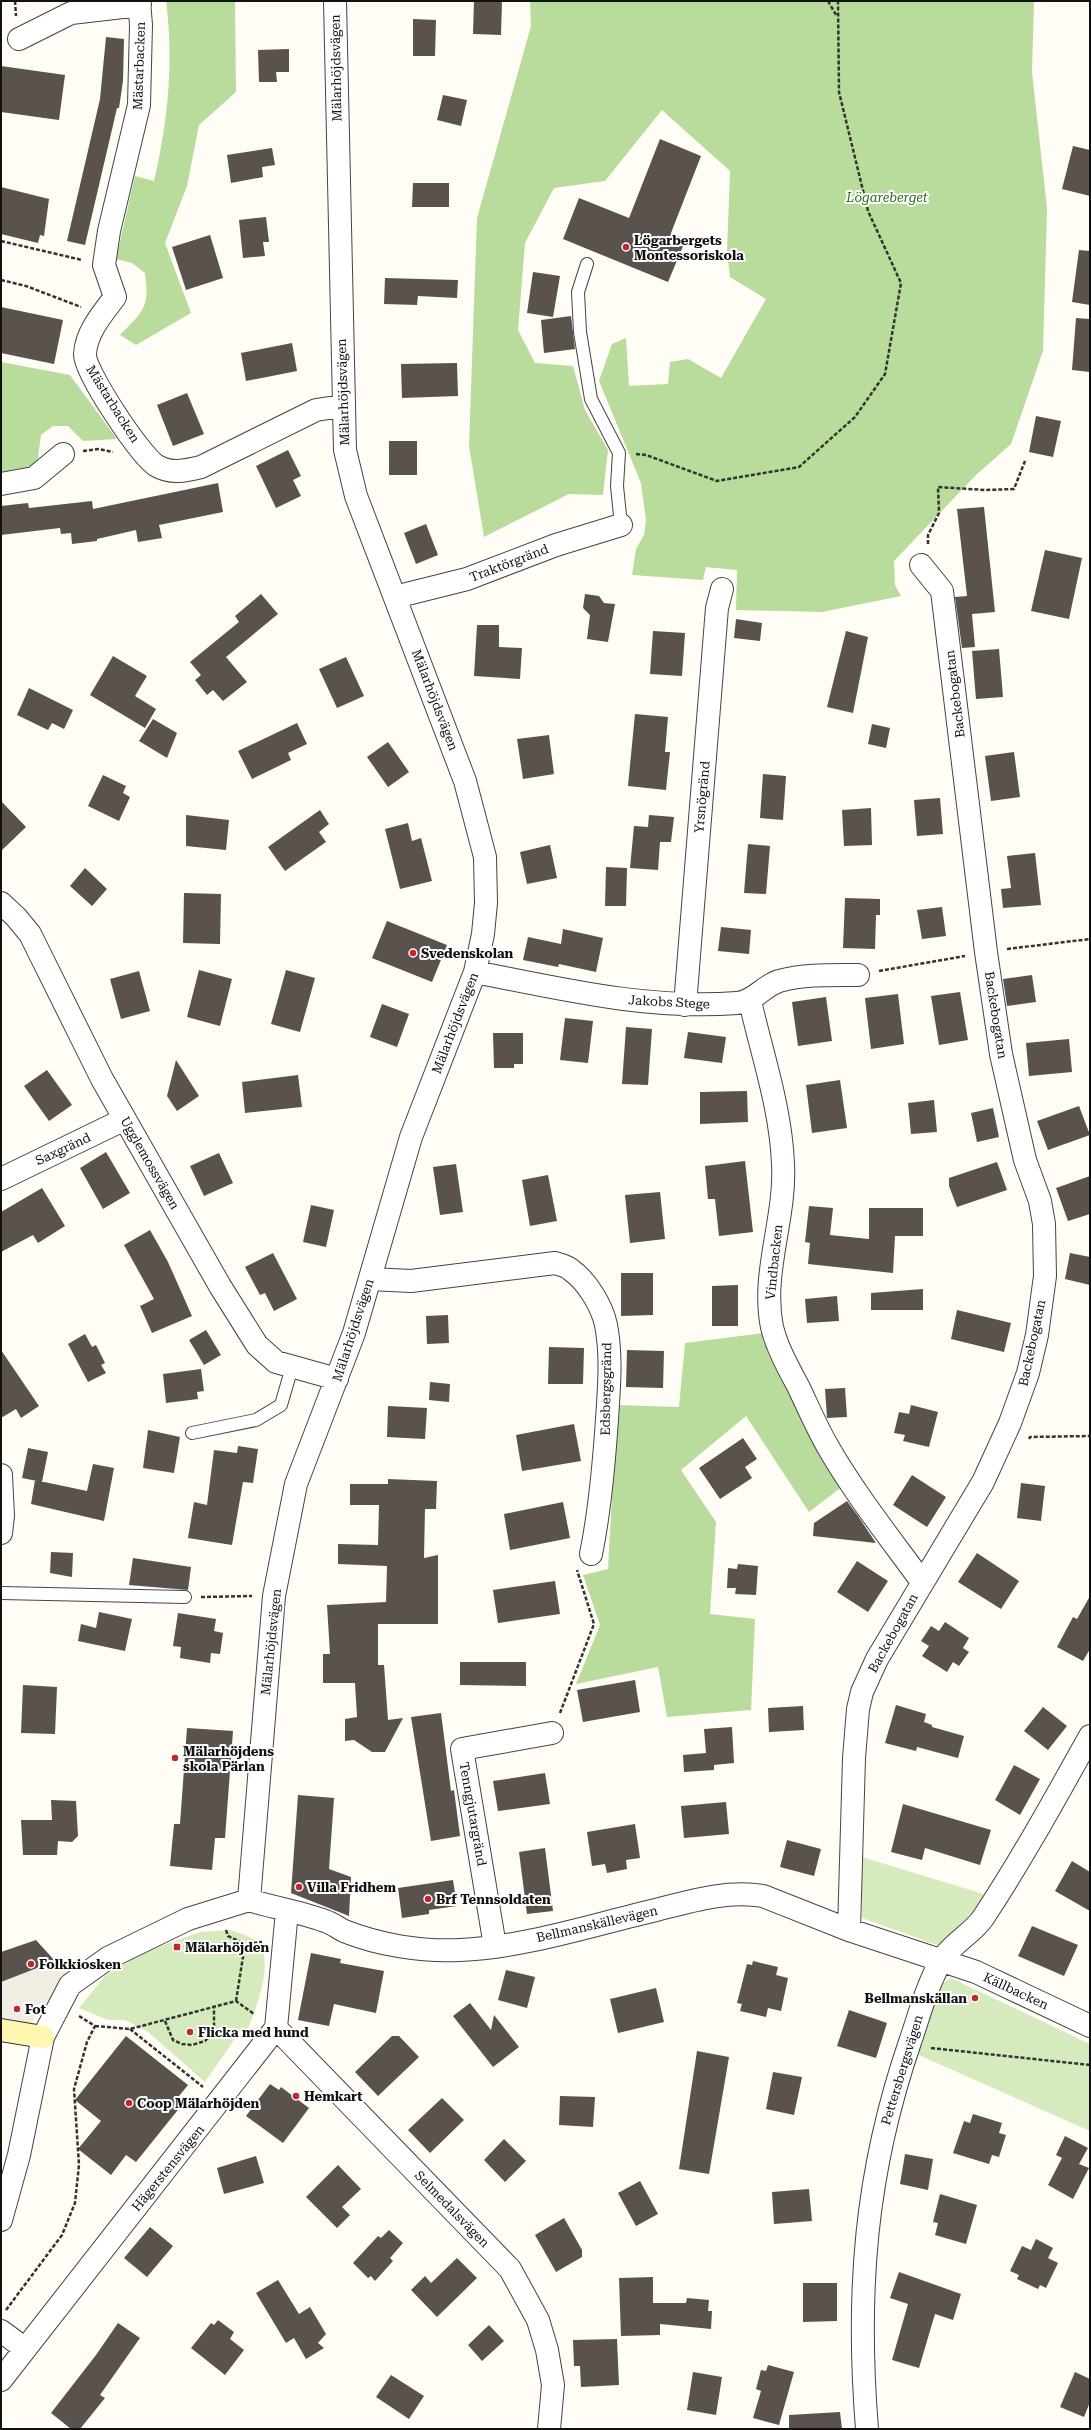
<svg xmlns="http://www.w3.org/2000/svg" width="1091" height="2430" font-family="'Roboto Serif',serif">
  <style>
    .green { fill: #d5ebbd }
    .forest { fill: #b9dc9c }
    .plaza { fill: #f1ede2 }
    .building { fill: #5a524d }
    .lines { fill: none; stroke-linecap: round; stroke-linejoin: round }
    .lane-casing { stroke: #444; stroke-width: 14 }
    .street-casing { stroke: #444; stroke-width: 24 }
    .secondary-casing { stroke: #333; stroke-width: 24 }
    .path { stroke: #333; stroke-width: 2.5; stroke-dasharray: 4 2; stroke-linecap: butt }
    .lane { stroke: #fff; stroke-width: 12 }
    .street { stroke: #fff; stroke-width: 22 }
    .secondary { stroke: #fff6b0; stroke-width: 22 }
    .poi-dot { fill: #c4262e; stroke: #fff; stroke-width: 1.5 }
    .labels { text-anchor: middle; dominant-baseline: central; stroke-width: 4; stroke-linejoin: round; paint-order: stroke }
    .street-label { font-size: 13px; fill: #111; stroke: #fff }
    .park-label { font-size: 13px; font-style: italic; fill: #2f6b1f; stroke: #fff }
    .poi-label { font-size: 13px; font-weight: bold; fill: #111; stroke: #fff; text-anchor: start }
  </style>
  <rect width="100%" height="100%" fill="#fffdf5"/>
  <path class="green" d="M862 1857 987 1895 942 1947 862 1918Z
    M230 1930C240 1933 253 1936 260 1946 274 1967 254 2011 247 2033L241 2030 205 2082 148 2032 125 2020H108L79 2008 105 1976 142 1953 200 1932Z
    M951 1978 1090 2044V2131L914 2053 941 1985Z"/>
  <path class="forest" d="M166 1H235L236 92 199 125 187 186 165 243 191 313 136 345 120 335C143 311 150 308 145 273L132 263 116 259 135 176 154 181C168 121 174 62 166 1Z
    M530 1H1034L1032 72 1047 208 1043 351 1011 444 976 475 894 561 895 585 901 596 822 612 736 610 737 570 706 567 703 580 632 575 636 549 644 535 646 520 641 483 599 381 612 344 626 338 629 386 668 384 670 362 688 359 721 378 766 299 730 277 727 252 730 171 662 110 605 181 554 188 525 243 518 330 535 363 573 366 585 410 608 450 603 495 569 494 484 537 469 446 477 218 531 26Z
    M1 362 70 375 117 439 83 441 68 426H53L41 435 37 465 1 472Z
    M764 1333 843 1486 809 1512 746 1416 681 1470 716 1522 710 1614 755 1619 751 1710 667 1717 658 1667 576 1684 600 1625 583 1575 608 1569 617 1405 679 1407 685 1343Z"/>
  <path class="plaza" d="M54 1960 69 1973 24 2032 1 2026V1982Z"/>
  <path class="building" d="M474 1H502L501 35 473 34Z
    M413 19 436 20 435 56H413Z
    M106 37 124 39 123 81 119 108H117L85 245 67 241 100 99Z
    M289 49V72H276L277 82H259L258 50Z
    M1 66 65 75 59 120 1 112Z
    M443 95 467 100 461 126 437 120Z
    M660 139 701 156 671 233 686 239 668 282 563 239 579 198 629 218Z
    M1073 146 1090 150V196L1062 189Z
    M272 148 275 165 262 167 263 177 231 183 227 155Z
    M413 183H449V207H412Z
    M1 187 49 199 44 236 40 235 38 243 1 234Z
    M266 217 269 242H263L265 256 243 258 239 220Z
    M210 235 223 278 186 290 172 247Z
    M1079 250 1090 251V305L1072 302Z
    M533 272 560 276 553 317 527 313Z
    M385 278 458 280 457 298 418 296 417 305 384 304Z
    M1 307 63 320 54 364 1 353Z
    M571 316 575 349 544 353 541 320Z
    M1076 318 1090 319V372L1072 370Z
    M292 343 297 371 246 381 241 353Z
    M457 363 458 396 402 398 401 364Z
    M187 393 204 434 173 446 157 405Z
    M1036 416 1061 421 1053 457 1029 452Z
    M389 441H417V475H389Z
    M288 450 301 476 293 480 301 496 276 508 256 466Z
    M218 483 223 512 159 525 162 538 138 542 136 530 97 539V541L72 544 71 533 61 534 60 528 1 535V506L28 503 29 508 92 501 93 509Z
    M984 507 995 612 972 614 975 647 962 648 955 597 967 596 957 509Z
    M426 524 438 555 416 564 404 533Z
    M1045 550 1082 558 1069 619 1031 611Z
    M261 594 278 614 226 657 247 682 223 701 213 690 207 695 195 680 201 675 190 662 239 622 235 616Z
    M585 594 599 596 604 603 615 604 608 642 587 639 590 615 583 608Z
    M736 619 762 623 760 641 734 638Z
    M477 625H499V647L522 648 520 679 474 676Z
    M653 631 685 633 682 676 650 674Z
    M846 631 868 637 853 713 827 707Z
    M999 649 1003 697 976 699 972 651Z
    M113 656 147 676 135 696 156 709 145 728 90 695Z
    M346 657 364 696 337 708 319 669Z
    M29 688 73 710 64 729 52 723 48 730 17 715Z
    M635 714 668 717 665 752H670L666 790 628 786Z
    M153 719 177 733 167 758 139 741Z
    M297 723 307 744 288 753 291 760 252 779 238 751Z
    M872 724 890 728 886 748 868 744Z
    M549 735 554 774 523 779 517 739Z
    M388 742 409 772 388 787 367 757Z
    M1014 752 1020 797 991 801 985 756Z
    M763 774 786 776 783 820 760 818Z
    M103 775 126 786 123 793 130 797 119 821 88 806Z
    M940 798 943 834 917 836 914 800Z
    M1 801 26 827 1 851Z
    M871 808 872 845 844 846 842 810Z
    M320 810 329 824 319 832 326 842 285 871 268 847Z
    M186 815 229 820 226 850 186 846Z
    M649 815 674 817 671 842H660L658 870 630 868 634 826 648 827Z
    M408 823 412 841 421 838 432 881 400 889 385 829Z
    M748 844 770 846 766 894 744 893Z
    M550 845 557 878 527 884 520 852Z
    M1035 853 1041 905 1003 908 1001 889 1011 888 1007 856Z
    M606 867 627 868 626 906H605Z
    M85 868 107 889 92 906 70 886Z
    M184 893 221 894 220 944 183 943Z
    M845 898 880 899V915H876L875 949 843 948Z
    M942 907 946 936 922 939 917 910Z
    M387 921 447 945 432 982 372 958Z
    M721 927 751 930 749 954 718 951Z
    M563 929 603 938 596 972 559 964 558 967 523 960 528 937 561 944Z
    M199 970 232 979 220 1026 187 1017Z
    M286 970 315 978 300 1032 271 1024Z
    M139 971 150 1011 121 1019 110 979Z
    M1032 975 1036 1002 1007 1006 1003 979Z
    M960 992 968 1040 939 1045 931 996Z
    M898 994 904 1044 871 1049 865 998Z
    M826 997 832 1041 798 1046 792 1002Z
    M382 1004 409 1014 397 1047 370 1037Z
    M565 1018 593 1021 588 1063 560 1060Z
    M626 1027 652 1029 648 1085 622 1084Z
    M688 1032 726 1037 722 1063 684 1058Z
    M493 1033H523V1064H514V1068H494Z
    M1069 1039 1072 1072 1029 1076 1026 1043Z
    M176 1060 199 1096 177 1111 167 1096Z
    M47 1070 72 1105 49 1121 24 1086Z
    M298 1075 302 1107 245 1113 242 1082Z
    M840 1080 847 1128 812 1133 806 1085Z
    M747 1091 748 1122 700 1124V1092Z
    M934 1100 937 1132 911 1134 908 1103Z
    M1079 1106 1090 1135 1048 1150 1037 1121Z
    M993 1108 999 1137 977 1142 971 1113Z
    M106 1152 130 1193 103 1209 80 1168Z
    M219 1153 233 1183 204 1196 190 1166Z
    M745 1161 753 1232 719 1236 715 1199H708L705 1166Z
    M997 1162 1007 1190 957 1207 949 1186V1178Z
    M456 1164 463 1212 440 1215 433 1167Z
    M548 1175 557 1221 530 1226 522 1180Z
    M1090 1176V1214L1068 1221 1056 1188Z
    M42 1188 65 1226 38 1243 33 1235 1 1252V1212Z
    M660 1192 665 1239 630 1243 625 1195Z
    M311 1205 334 1210 326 1247 303 1242Z
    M809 1206 833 1208 830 1235 869 1239V1208H923V1236H895L893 1273 808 1264 810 1243 805 1242Z
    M150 1230 168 1262 192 1316 152 1333 140 1306 154 1299 124 1245Z
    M273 1253 297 1299 274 1311 265 1293 260 1295 245 1267Z
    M1070 1253 1090 1257V1285L1065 1279Z
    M621 1273H653V1315L621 1316Z
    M738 1285V1326H712V1286Z
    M923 1289V1310H871V1293Z
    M837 1296 839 1321 807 1323 805 1299Z
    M957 1310 1011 1323 1004 1352 951 1339Z
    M448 1315 449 1343 427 1344 426 1316Z
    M206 1330 221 1355 204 1365 189 1340Z
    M85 1334 92 1347 96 1345 105 1363 101 1365 106 1373 88 1382 68 1344Z
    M549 1347 584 1348 583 1384H548Z
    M1 1350 39 1406 21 1418 16 1409 1 1418Z
    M627 1350 664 1351 663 1388 626 1387Z
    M201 1369 204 1391 197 1392 198 1399 166 1403 163 1374Z
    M430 1382 450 1384 449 1402 429 1400Z
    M845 1388 847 1417 827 1418 825 1389Z
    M911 1405 938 1412 929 1447 903 1441 905 1435 894 1433 899 1412 909 1414Z
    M388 1406 427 1408 425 1439 387 1437Z
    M574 1424 581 1461 522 1471 516 1435Z
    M148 1430 180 1437 174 1473 143 1468Z
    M743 1438 757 1459 745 1467 752 1478 720 1499 699 1468Z
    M238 1446 258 1449 253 1483 243 1482 232 1545 188 1538 194 1502 207 1505 214 1450 237 1453Z
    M28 1448 48 1452 42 1482 22 1478Z
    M93 1464 114 1468 104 1521 31 1504 35 1480 87 1491Z
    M912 1475 946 1497 927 1527 893 1505Z
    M388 1479 437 1481 436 1509H425L424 1558 438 1555V1624H378V1665H384L388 1720 403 1718 385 1752H372L354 1740 345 1741V1719L357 1717 355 1683H323V1654H330L327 1605 386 1602 387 1566 338 1564V1544L378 1545 379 1505H350V1484H388Z
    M1021 1483 1045 1486 1041 1521 1017 1518Z
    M847 1501 858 1516 876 1543 813 1536 814 1523Z
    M563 1502 570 1538 510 1550 504 1514Z
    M51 1552 73 1553 72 1577 50 1573Z
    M977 1553 1019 1581 1001 1609 958 1582Z
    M133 1558 191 1567 188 1590 129 1585Z
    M857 1561 888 1581 868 1612 837 1592Z
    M738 1564 758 1566 756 1595 735 1594 736 1588H727L728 1568 737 1569Z
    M555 1581 560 1614 498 1623 493 1590Z
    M1090 1596V1649L1083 1661 1057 1647 1073 1617 1077 1619Z
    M99 1612 132 1619 125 1651 78 1641 81 1624 96 1628Z
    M178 1613 216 1619 214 1631 223 1633 220 1654 211 1653 210 1663 180 1658 181 1647 173 1646Z
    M945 1622 969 1638 963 1648 969 1652 959 1666 953 1662 947 1672 922 1656 929 1646 921 1641 931 1626 939 1631Z
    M460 1662H526V1686L460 1685Z
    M635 1680 640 1712 583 1722 577 1690Z
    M23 1685 57 1687 55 1734 21 1733Z
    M896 1705 926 1714 924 1722 932 1725V1727L964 1736 958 1758 917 1747 916 1751 885 1743Z
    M803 1706 804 1730 769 1732 768 1708Z
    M1043 1707 1067 1726 1048 1750 1024 1731Z
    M441 1713 451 1791 454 1790 460 1836 431 1841 411 1717Z
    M732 1727 734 1763 714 1765V1770L684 1772 683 1755 706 1753 704 1729Z
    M187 1728 233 1731 225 1838H215L212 1870 170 1866 174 1824H180Z
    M1014 1765 1040 1779 1020 1815 995 1800Z
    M545 1773 550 1804 498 1811 493 1781Z
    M298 1795 334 1798 329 1869 351 1877 349 1916 291 1893Z
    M51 1800 76 1801 78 1836 72 1842 58 1841 57 1855H23L21 1820H52Z
    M726 1802 729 1834 684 1838 681 1806Z
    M903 1804 991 1830 980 1865 925 1848 922 1860 891 1852Z
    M635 1824 640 1858 626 1860 627 1869 607 1873 605 1864 592 1866 587 1832Z
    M787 1840 821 1849 814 1876 780 1867Z
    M545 1848 553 1911 527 1914 519 1852Z
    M1072 1861 1090 1872V1911L1055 1891Z
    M453 1880 457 1906 429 1910V1914L402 1918 398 1888Z
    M1032 1926 1078 1945 1064 1976 1018 1956Z
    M36 1940 55 1961 1 1982V1952Z
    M311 1953 341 1959 340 1963 384 1971 376 2013 334 2004 329 2026 298 2020Z
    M753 1961 778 1967 776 1975 788 1978 781 2011 768 2008 766 2017 740 2011 742 2004 737 2003 747 1964 752 1965Z
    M506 1970 535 1977 527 2008 498 2000Z
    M656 1988 664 2022 618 2033 610 1999Z
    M470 2003 491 2030 494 2015 519 2047 493 2067 453 2016Z
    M849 2010 887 2023 876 2058 837 2046Z
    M126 2036 188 2085 175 2101 181 2106 136 2162 126 2155 111 2175 78 2149 101 2121 75 2100Z
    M392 2036H399L419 2057 378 2096 355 2072Z
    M697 2051 729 2057 709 2174 679 2169Z
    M773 2072 802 2077 794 2115 766 2109Z
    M270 2084 279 2090 281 2087 309 2108 283 2143 246 2116Z
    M560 2096 595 2097 593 2127 559 2125Z
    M442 2098 464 2120 430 2153 408 2130Z
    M973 2114 1002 2123 999 2133 1006 2135 999 2157 992 2155 989 2164 953 2153 964 2121 970 2123Z
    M1065 2136 1088 2148 1079 2164 1089 2168 1073 2199 1048 2185 1062 2158 1056 2155Z
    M504 2139 526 2161 505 2182 484 2160Z
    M905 2154 933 2159 928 2190 900 2184Z
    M256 2156 264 2183 224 2194 217 2168Z
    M338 2165 361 2189 342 2207 350 2215 337 2228 306 2197Z
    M640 2181 658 2214 636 2226 618 2193Z
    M809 2189 812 2221 774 2224 772 2192Z
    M940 2194 977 2205 966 2244 935 2235 938 2223 933 2222Z
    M564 2218 582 2250V2257L556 2272 535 2235Z
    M150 2227 173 2246 147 2277 124 2258Z
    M389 2230 403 2243 390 2258 393 2261 375 2281 371 2276 368 2278 353 2263 378 2236 381 2238Z
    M1036 2239 1053 2248 1048 2258 1058 2263 1046 2288 1040 2285 1038 2289 1017 2279 1019 2275 1010 2271 1022 2246 1031 2250Z
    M457 2258 477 2278 437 2317 411 2290 425 2276 431 2283Z
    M899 2272 961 2294 953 2320 935 2314 919 2368 892 2360 908 2304 890 2298Z
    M653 2277V2303H686L687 2298 709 2300 708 2311H712L711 2329 660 2324V2335L621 2336 619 2278Z
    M278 2280 299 2314 310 2307 326 2334 318 2343 324 2348 306 2359 294 2338 286 2343 256 2293Z
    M803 2283H837V2321L803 2322Z
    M218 2320 234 2332 230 2339 244 2350 225 2375 191 2348 211 2323 214 2325Z
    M118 2323 140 2338 100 2395 105 2398 80 2429H71L51 2413 96 2355Z
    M489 2325 504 2341 482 2361 468 2345Z
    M617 2339 619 2385 581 2387 580 2366H574L573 2340Z
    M768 2365 794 2372 779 2425 753 2418 761 2391 756 2389 761 2370 766 2371Z
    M693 2372 722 2377 716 2415 687 2410Z
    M1075 2372 1090 2379V2402L1084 2417 1060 2407Z
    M391 2375 424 2396 409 2419 376 2397Z
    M840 2412 842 2429H789V2415Z"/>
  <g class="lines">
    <g class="lane-casing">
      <path id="lane" d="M587 264 578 292 580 332 591 399 619 453 617 486 621 525
        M192 1433 256 1420 281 1405 292 1367
        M1 1593 185 1597"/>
    </g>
    <g class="street-casing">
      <path id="street" d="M139 1 141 25 139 105 109 231 104 265 115 297C102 314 86 333 85 354 84 371 141 457 157 466 171 474 185 471 201 467L316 410 342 406
        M19 39 71 13 140 5
        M1 484 34 478 63 454
        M395 597 467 579 556 545 621 525
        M1 903 16 917 30 934 102 1079 220 1286 257 1345 276 1362 337 1379
        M475 972C562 989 649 1010 737 1003 754 1002 763 986 779 981 804 974 832 975 858 975
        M750 1001C762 1054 781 1109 783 1164 786 1219 761 1273 772 1327 777 1348 789 1369 799 1388 808 1407 817 1428 828 1447 855 1494 890 1538 922 1582
        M685 1005 717 608 722 589
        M1 1179 125 1119
        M370 1279 411 1281 555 1263C560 1265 567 1266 571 1270 587 1281 602 1306 606 1325 612 1356 609 1388 607 1419 604 1464 600 1510 591 1554
        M1 1475 3 1516 1 1533
        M249 1900 274 1596 296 1484 354 1333 411 1137 475 972 483 934 486 903 485 857 465 781 356 496 345 450 335 1
        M249 1900C274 1908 301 1912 325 1921 332 1923 338 1928 344 1931 379 1945 422 1952 460 1950 526 1947 592 1925 656 1910 691 1901 727 1890 763 1896L849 1930 976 1972 1090 2026
        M849 1930 854 1758 858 1709 862 1692 877 1659 983 1482 1010 1423 1028 1373 1037 1335 1045 1276 1044 1224 1040 1201 1025 1160 1001 1054 986 952 942 591 921 565
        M495 1946 462 1749 552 1733
        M276 2028 510 2269 538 2320 547 2350 553 2385 549 2429
        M1 2220 19 2155 43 2037 70 1985 108 1958 188 1919 249 1900
        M1 2331 24 2348
        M1 2380 276 2028 287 1911
        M867 2429C856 2292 865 2173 910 2042 919 2016 927 1985 941 1961 951 1944 972 1934 983 1918 1022 1859 1056 1797 1090 1736"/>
    </g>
    <g class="secondary-casing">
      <path id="secondary" d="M1 2030 43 2037"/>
    </g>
    <path class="path" d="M15 1 16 16
      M828 1 836 15
      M1 241 82 260
      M1 280 26 286 81 307
      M83 451 98 449 113 452
      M636 454 646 455 717 481 799 467 855 417 885 374 901 283 868 211 839 92 838 1
      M928 544V535L939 513 938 487 986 490 1014 489 1025 461
      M1007 949 1090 939
      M879 971 965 956
      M1029 1439 1030 1437 1090 1436
      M201 1597 252 1596
      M560 1713 594 1624 577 1570
      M226 1930 228 1936 245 1944
      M236 2001 245 1944 262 1942
      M165 2021 173 2040 182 2044 192 2045 205 2041 214 2031V2007
      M95 2026 130 2029 236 2001 254 2014
      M130 2029 203 2087
      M931 2048 1090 2065
      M6 2310 62 2235 75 2203 79 2165 74 2089 87 2042 95 2026 79 2016"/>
    <use href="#lane" class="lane"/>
    <use href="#street" class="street"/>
    <use href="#secondary" class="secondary"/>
  </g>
  <g class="poi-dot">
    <circle cx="626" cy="247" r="4"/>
    <circle cx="413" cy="953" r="4"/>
    <circle cx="175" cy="1758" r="4"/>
    <circle cx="299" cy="1887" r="4"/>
    <circle cx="428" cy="1899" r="4"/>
    <rect x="173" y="1943" width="8" height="8" rx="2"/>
    <circle cx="31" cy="1964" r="4"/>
    <circle cx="975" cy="1998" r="4"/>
    <circle cx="17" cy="2009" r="4"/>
    <circle cx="190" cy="2032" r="4"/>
    <circle cx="296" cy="2096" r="4"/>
    <circle cx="129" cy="2103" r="4"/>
  </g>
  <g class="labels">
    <g class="street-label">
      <text transform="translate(139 66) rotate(-88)">Mästarbacken</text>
      <text transform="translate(336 68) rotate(-91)">Mälarhöjdsvägen</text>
      <text transform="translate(343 392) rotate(-92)">Mälarhöjdsvägen</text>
      <text transform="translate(113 404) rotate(58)">Mästarbacken</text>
      <text transform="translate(509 563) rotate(-21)">Traktörgränd</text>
      <text transform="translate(955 694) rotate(-97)">Backebogatan</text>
      <text transform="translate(435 700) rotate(69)">Mälarhöjdsvägen</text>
      <text transform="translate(702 797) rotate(-85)">Yrsnögränd</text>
      <text transform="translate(669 1002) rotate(3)">Jakobs Stege</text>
      <text transform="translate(996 1015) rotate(81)">Backebogatan</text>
      <text transform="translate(455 1023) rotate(-69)">Mälarhöjdsvägen</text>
      <text transform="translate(63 1149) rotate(-25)">Saxgränd</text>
      <text transform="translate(150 1163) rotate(60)">Ugglemossvägen</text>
      <text transform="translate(774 1262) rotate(-84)">Vindbacken</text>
      <text transform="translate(353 1330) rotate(-72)">Mälarhöjdsvägen</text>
      <text transform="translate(1032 1343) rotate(-78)">Backebogatan</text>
      <text transform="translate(606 1389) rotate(-89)">Edsbergsgränd</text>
      <text transform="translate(893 1633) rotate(-61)">Backebogatan</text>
      <text transform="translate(271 1642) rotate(-84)">Mälarhöjdsvägen</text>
      <text transform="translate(473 1814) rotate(80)">Tenngjutargränd</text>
      <text transform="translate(597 1924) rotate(-13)">Bellmanskällevägen</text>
      <text transform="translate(1016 1991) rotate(25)">Källbacken</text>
      <text transform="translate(902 2070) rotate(-73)">Pettersbergsvägen</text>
      <text transform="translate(168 2168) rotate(-51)">Hägerstensvägen</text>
      <text transform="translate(452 2209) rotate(46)">Selmedalsvägen</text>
    </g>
    <g class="park-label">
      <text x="887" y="197">Lögareberget</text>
    </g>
    <g class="poi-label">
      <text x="634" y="240">Lögarbergets<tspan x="634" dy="15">Montessoriskola</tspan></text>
      <text x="421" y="953">Svedenskolan</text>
      <text x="183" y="1751">Mälarhöjdens<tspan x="183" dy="15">skola Pärlan</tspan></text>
      <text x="307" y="1887">Villa Fridhem</text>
      <text x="436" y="1899">Brf Tennsoldaten</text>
      <text x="185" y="1947">Mälarhöjden</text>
      <text x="39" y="1964">Folkkiosken</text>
      <text x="967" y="1998" text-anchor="end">Bellmanskällan</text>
      <text x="25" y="2009">Fot</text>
      <text x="198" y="2032">Flicka med hund</text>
      <text x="304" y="2096">Hemkart</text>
      <text x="137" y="2103">Coop Mälarhöjden</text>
    </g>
  </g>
  <rect width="1091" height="2430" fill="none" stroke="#111111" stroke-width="4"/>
</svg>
